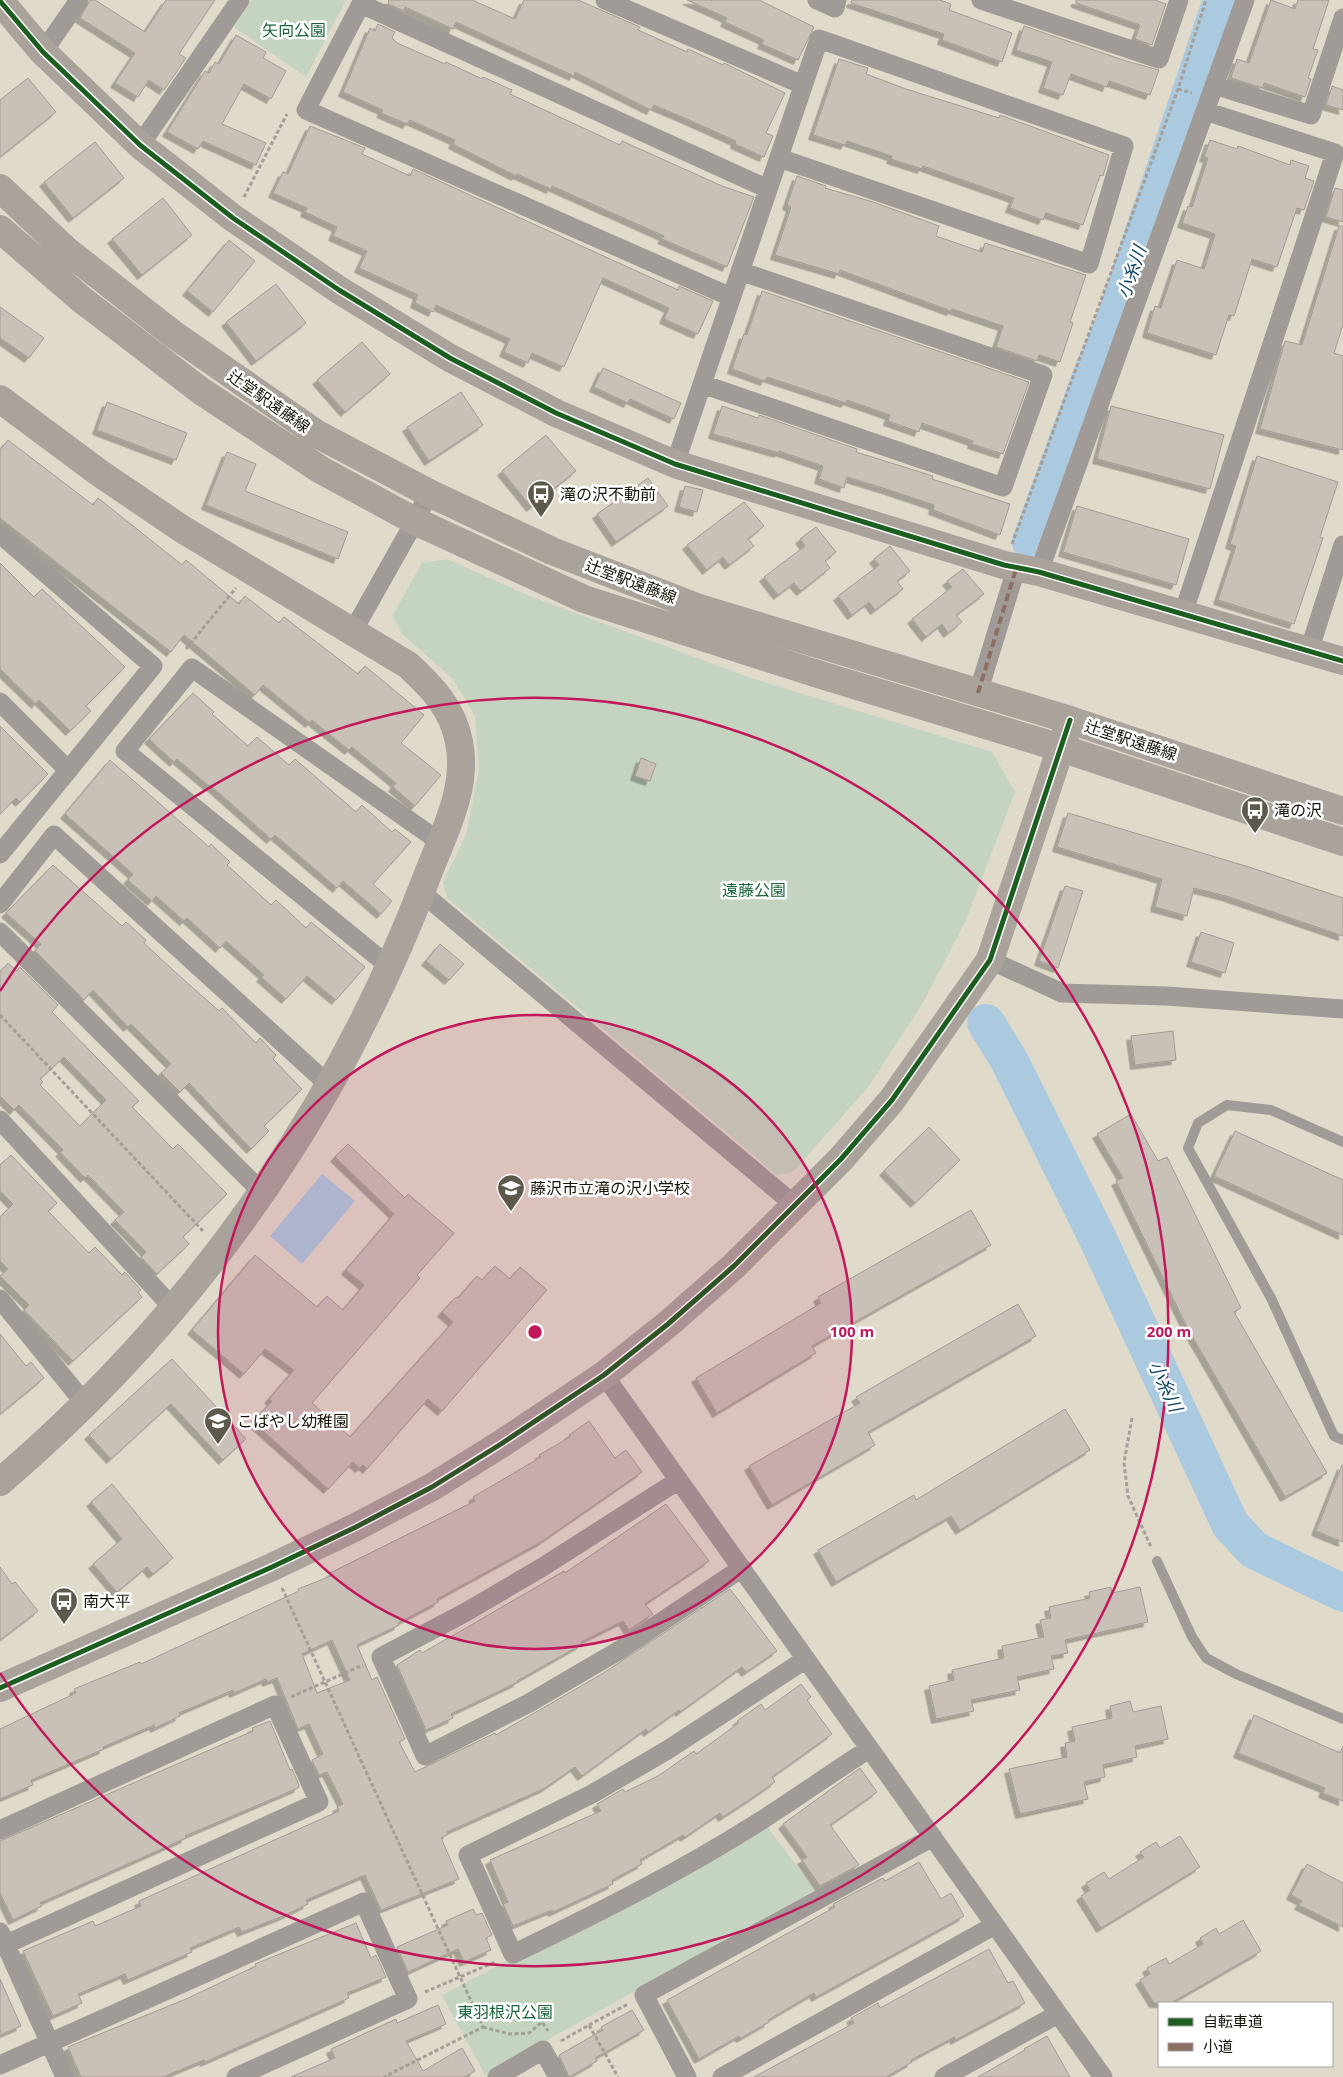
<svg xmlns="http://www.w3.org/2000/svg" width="1343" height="2077" font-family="'Open Sans','Noto Sans JP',sans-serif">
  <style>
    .green { fill: #c4d4c0 }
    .water { fill: #accadf }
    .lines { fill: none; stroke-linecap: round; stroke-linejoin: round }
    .river { stroke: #accadf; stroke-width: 38 }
    .building { fill: #c9c0b8; stroke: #a49b93; fill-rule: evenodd; filter: url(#shadow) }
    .path { stroke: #a49e98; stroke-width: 3; stroke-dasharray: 4 2.5; stroke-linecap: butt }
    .lane { stroke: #a09b97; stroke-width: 10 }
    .street { stroke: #a09b97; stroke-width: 19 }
    .secondary { stroke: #a9a39c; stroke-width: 28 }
    .quiet { stroke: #8d6e63; stroke-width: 4; stroke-dasharray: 8 4; stroke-linecap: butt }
    .cycleway-casing { stroke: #fff; stroke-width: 8 }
    .cycleway { stroke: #1b5e20; stroke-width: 5 }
    .ring { fill: none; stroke: #c2185b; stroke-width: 2.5 }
    .labels { text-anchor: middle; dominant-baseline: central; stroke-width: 5; stroke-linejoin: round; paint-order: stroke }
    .park-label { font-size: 16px; fill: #19653a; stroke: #fff }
    .street-label { font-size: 16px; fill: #181409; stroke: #fff }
    .poi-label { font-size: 16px; fill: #181409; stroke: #fff; text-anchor: start }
    .water-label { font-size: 18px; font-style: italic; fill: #104568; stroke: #fff }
    .centre { fill: #c2185b; stroke: #fff; stroke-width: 2.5 }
    .ring-label { font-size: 15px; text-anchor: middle; font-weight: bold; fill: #c2185b; stroke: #fff; stroke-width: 5; stroke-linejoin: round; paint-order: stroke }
  </style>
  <defs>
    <filter id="shadow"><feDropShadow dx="-4.5" dy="4.5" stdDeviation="0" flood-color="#0004"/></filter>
  </defs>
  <rect width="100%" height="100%" fill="#e0daca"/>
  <path class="green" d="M252 0H346L306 77 234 27Z
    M447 559 527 595 751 678 992 752 1015 792 966 920 924 1001 869 1086 793 1172 777 1175 447 898 443 882 466 835 479 770 475 716 453 679 402 634 393 615 422 563Z
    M766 1825 815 1890 485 2075 442 1995Z"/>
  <path class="water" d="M322 1174 355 1201 302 1264 270 1236Z"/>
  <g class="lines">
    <path class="river" d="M1031 542 1094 369 1111 331 1222 0
      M986 1023 1009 1060 1097 1237 1230 1524 1254 1550 1343 1593"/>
  </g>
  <path class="building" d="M90 0H95L145 32 166 0H215L179 54 186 58 164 90 149 80 138 97 115 83 135 53 80 18Z
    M389 0H472L515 19 524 0H578L640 27 638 30 687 52 688 49 723 65 724 63 785 93 766 133 773 136 764 157 735 144 736 141 687 119 654 105 651 110 575 72 574 76 456 22 453 29 405 7 404 11 388 4Z
    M687 0H759L814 27 798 60 762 44 764 40 725 22 727 18Z
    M852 0H940L951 4 949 10 1012 33 1002 62 942 40 944 34 851 3Z
    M1076 0H1155L1166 4 1152 45 1135 39 1140 25 1076 3Z
    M1271 0 1295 9 1298 0H1329L1313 49 1318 50 1308 78 1311 79 1305 97 1264 83 1263 88 1231 78 1237 59 1249 63Z
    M378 24 395 32 392 38 397 43 445 64 446 62 482 79 483 77 512 90 510 94 620 145 622 141 722 186 754 197 727 267 662 239 664 236 552 186 551 189 517 174 516 176 453 144 455 140 410 120 407 124 381 113 383 110 343 92 370 28 375 31Z
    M1024 26 1126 61 1159 70 1150 95 1109 81 1107 87 1071 74 1063 95 1043 88 1052 62 1016 50Z
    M236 35 266 52 263 58 286 71 271 99 244 84 222 124 266 143 256 165 203 141 198 149 167 132 205 71 209 73 215 62 219 64Z
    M839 59 868 68 866 74 906 89 999 118 1000 115 1109 155 1103 176 1100 175 1083 225 1046 213 1043 220 1010 208 1014 198 923 166 922 169 891 159 892 156 847 141 845 145 813 135Z
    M28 78 56 112 0 157V100Z
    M1332 86 1343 90V110L1326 105Z
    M310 126 365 148 362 154 410 176 413 169 678 290 679 286 713 301 698 334 664 319 669 308 603 278 564 367 532 353 528 363 504 352 510 339 436 305 433 312 415 303 418 295 359 268 367 251 333 236 337 227 305 212 307 208 273 193 283 172 288 174Z
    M1210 140 1237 149 1238 146 1290 165 1291 160 1309 166 1305 178 1314 181 1304 210 1297 208 1277 267 1252 259 1234 316 1229 315 1216 355 1147 333 1155 306 1161 308 1177 260 1204 269 1215 234 1182 223 1188 206 1192 207 1208 158 1204 157Z
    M95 142 124 178 73 218 44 182Z
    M797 176 826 186 825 188 873 202 939 226 936 236 982 252 985 243 1086 275 1070 322 1073 323 1060 362 1039 355 1037 361 996 347 1003 326 952 309 951 311 840 270 839 274 775 255 791 207 787 205Z
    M1335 188 1343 190V222L1326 217Z
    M163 198 192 235 142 275 112 239Z
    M1339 226H1343V325L1334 353 1343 356V450L1260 429 1285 341 1302 345Z
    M229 240 255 261 213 312 187 291Z
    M276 284 306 323 256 361 226 322Z
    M762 291 1029 382 1003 454 972 444 973 441 922 423 919 432 888 421 890 415 847 400 846 403 767 377 765 381 732 369 744 334 747 335Z
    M0 307 44 338 29 358 0 338Z
    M362 342 390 374 345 412 317 380Z
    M603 368 681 403 674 419 630 399 628 403 594 387Z
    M461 392 483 425 429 461 407 427Z
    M107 402 187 433 176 460 97 430Z
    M722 406 758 418 759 415 857 449 856 452 933 476 932 479 1010 504 1000 535 933 510 934 505 886 489 847 477 844 488 819 479 823 466 779 451V453L713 434Z
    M1111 406 1224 435 1210 489 1097 459Z
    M546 435 576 471 531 507 502 471Z
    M8 440 93 505 98 498 182 565 186 560 239 604 245 596 279 623 284 617 358 674 365 666 424 715 401 743 441 775 415 806 393 787 396 783 352 747 349 750 312 720 310 723 263 685 255 695 184 635 171 652 0 518V450Z
    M227 452 256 464 245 491 348 532 338 559 206 505Z
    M1257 456 1338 482 1320 537 1323 538 1294 624 1218 600 1236 546 1230 544Z
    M648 478 668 506 616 542 597 514Z
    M685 486 703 490 697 512 679 507Z
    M744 502 764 526 748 539 754 546 729 565 723 557 707 570 687 545Z
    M1077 506 1189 539 1176 585 1063 552Z
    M816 527 836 552 825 561 830 568 801 591 794 583 778 595 764 577 805 546 800 539Z
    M890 546 910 571 897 581 903 589 875 610 869 602 852 615 838 596 879 565 874 559Z
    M0 563 34 597 42 589 125 667 86 706 91 711 70 731 39 700 36 704 0 669Z
    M963 569 984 594 956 615 962 622 948 633 942 624 926 637 912 619 952 587 947 581Z
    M193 693 214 712 212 714 248 746 257 737 289 765 295 759 356 812 362 805 392 832 395 829 411 842 373 884 392 901 381 914 343 881 337 888 275 835 271 839 210 785 209 786 177 759 174 762 149 739Z
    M0 726 48 774 20 802 16 798 0 814Z
    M641 758 656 764 650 781 635 776Z
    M110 760 209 847 211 844 230 862 227 865 271 905 276 900 306 928 311 922 365 967 336 1000 307 976 286 999 261 977 264 975 226 941 220 948 187 918 184 921 156 896 152 901 128 880 133 874 65 814Z
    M1068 813 1249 867 1343 898V936L1226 896 1194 888 1187 916 1155 907 1162 879 1057 847Z
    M53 865 122 926 126 922 146 940 144 943 174 971 219 1011 222 1008 256 1043 260 1038 276 1055 273 1059 302 1089 264 1126 269 1131 251 1149 189 1083 180 1092 161 1073 171 1064 131 1024 128 1027 93 990 84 1000 35 951 41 944 6 913Z
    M1065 886 1083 891 1058 968 1039 961Z
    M1201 932 1234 943 1225 973 1191 962Z
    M440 944 464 964 449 980 426 961Z
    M8 963 17 971 20 967 58 1005 52 1012 139 1101 132 1107 173 1149 178 1144 227 1194 183 1237 189 1244 157 1274 141 1257 146 1252 115 1220 124 1212 88 1175 85 1178 60 1152 63 1150 19 1105 14 1110 0 1096V972ZM64 1057 106 1100 80 1126 40 1085 43 1082 40 1079Z
    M1173 1031 1176 1060 1135 1065 1131 1036Z
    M1131 1114 1158 1161 1167 1157 1241 1308 1234 1312 1327 1473 1285 1497 1187 1327 1116 1181 1123 1178 1097 1134Z
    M929 1127 960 1160 915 1203 884 1171Z
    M1235 1131 1343 1180V1235L1214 1176Z
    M348 1144 405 1198 408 1194 454 1233 417 1275 420 1278 312 1403 350 1437 453 1322 442 1312 456 1297 458 1298 477 1276 482 1280 495 1266 510 1279 520 1267 547 1290 442 1411 428 1399 367 1469 363 1465 360 1468 353 1462 328 1489 253 1422 272 1401 269 1399 294 1370 265 1349 244 1374 192 1330 255 1255 317 1307 327 1296 343 1310 364 1285 346 1270 394 1214 335 1157Z
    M11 1155 57 1203 48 1211 89 1253 95 1247 122 1275 125 1272 141 1290 138 1292 142 1297 73 1361 24 1310 29 1305 0 1276 8 1269 0 1261V1217L13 1204 0 1191V1165Z
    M971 1210 991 1245 812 1346 816 1353 717 1413 696 1378 821 1303 818 1297Z
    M1018 1304 1036 1336 868 1432 875 1445 772 1505 749 1466 860 1403 856 1397Z
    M0 1334 26 1366 31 1362 44 1378 0 1414Z
    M172 1359 246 1439 223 1460 171 1404 111 1459 89 1435Z
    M1065 1409 1090 1450 960 1530 951 1516 836 1582 818 1550 914 1495 916 1500Z
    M589 1421 615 1458 626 1450 642 1472 541 1542 437 1599 438 1602 398 1623 399 1625 357 1645 372 1680 377 1677 405 1739 399 1742 415 1772 495 1733 496 1735 602 1674 730 1589 777 1651 746 1672 742 1667 680 1712 679 1710 648 1732 646 1729 582 1776 575 1767 545 1788 447 1832 448 1834 441 1838 459 1879 381 1910 365 1875 306 1900 308 1904 283 1916 242 1932 239 1927 190 1948 192 1952 128 1980 125 1974 78 1994 82 2003 53 2016 23 1951 93 1921 95 1926 141 1906 139 1901 339 1811 337 1807 343 1804 327 1772 319 1775 312 1760 323 1754 309 1724 298 1729 277 1678 267 1682 266 1679 234 1693 233 1690 179 1713 180 1716 155 1728 154 1725 103 1747 104 1749 31 1780 33 1785 0 1799V1729L76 1693 74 1689 140 1662 141 1664 299 1591 298 1589 331 1576 330 1573 475 1501 473 1497 541 1457 539 1455 570 1437 569 1435ZM332 1640 350 1680 317 1693 302 1654Z
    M1342 1465H1343V1542L1316 1531Z
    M112 1484 173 1558 153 1574 147 1567 117 1592 93 1564 122 1539 91 1502Z
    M666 1504 709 1561 645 1604 653 1614 629 1630 623 1621 581 1642 582 1644 517 1681 518 1682 451 1714 453 1718 426 1730 397 1665 420 1650 422 1653 466 1628 564 1571 565 1573Z
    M0 1567 12 1584 15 1582 38 1611 0 1640Z
    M1111 1587 1112 1593 1140 1587 1148 1622 1065 1640 1068 1653 1051 1656 1054 1669 1017 1677 1020 1690 971 1700 974 1711 936 1719 929 1686 954 1680 952 1670 1004 1658 1002 1646 1044 1637 1040 1620 1051 1618 1049 1607 1090 1598 1089 1592Z
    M801 1684 811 1697 807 1700 832 1734 772 1777 775 1782 752 1798 723 1817 720 1813 685 1837 683 1835 640 1860 642 1864 612 1880 613 1884 553 1912 552 1910 513 1926 503 1904 508 1902 490 1860 601 1811 597 1804 623 1789 625 1792 658 1776 694 1751 696 1754 739 1723 737 1721 761 1704 765 1710Z
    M1130 1701 1133 1712 1161 1706 1168 1739 1135 1746 1137 1757 1103 1765 1105 1777 1084 1782 1088 1799 1020 1814 1009 1769 1067 1757 1065 1743 1075 1741 1072 1727 1112 1718 1110 1706Z
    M1254 1715 1340 1753 1343 1746V1801L1323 1793 1325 1788 1238 1753Z
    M270 1721 290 1770 292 1769 299 1785 298 1788 185 1836 186 1838 40 1903 42 1906 13 1920 0 1893V1841L253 1731 252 1728Z
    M860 1768 877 1792 830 1825 859 1865 820 1886 802 1860 807 1857 783 1824Z
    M1180 1836 1200 1867 1101 1928 1081 1896 1090 1890 1086 1883 1104 1872 1109 1879 1144 1857 1140 1852 1156 1842 1160 1848Z
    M919 1862 941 1899 951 1893 964 1916 816 1997 814 1993 768 2020 769 2022 741 2038 739 2036 699 2059 667 2000 835 1907 833 1904 883 1878 885 1881Z
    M1307 1864 1343 1883V1927L1299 1905 1302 1901 1291 1895Z
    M473 1909 476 1915 482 1913 492 1935 486 1938 491 1950 464 1962 458 1949 408 1972 397 1947 448 1925 446 1921Z
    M1243 1920 1261 1951 1171 2003H1154L1140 1980 1150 1974 1147 1968 1166 1958 1169 1964 1203 1944 1200 1938 1216 1928 1219 1934Z
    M356 1923 371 1958 376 1955 386 1977 347 1993 349 1998 205 2062 204 2060 163 2077H81L68 2047 186 1999 256 1966 255 1964Z
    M989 1949 1008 1983 1013 1981 1025 2003 955 2040 954 2037 911 2060 912 2062 886 2077H754L854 2023 851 2018 878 2003 880 2008Z
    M0 1979 21 2026 0 2035Z
    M438 2005 446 2024 406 2041 423 2071 462 2048 475 2071 464 2077H291L335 2058 331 2049 396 2019 397 2023Z
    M632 2010 644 2030 595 2058 597 2061 569 2077 559 2055 603 2030 601 2027Z
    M1047 2036 1070 2077H978L1025 2050 1024 2049Z"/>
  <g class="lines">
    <path class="path" d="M1178 89 1192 93
      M244 197 287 114
      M1012 544 1178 89 1206 0
      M186 649 236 588
      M0 1015 203 1231
      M1132 1418 1124 1463 1128 1496 1151 1547
      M282 1588 483 2027 384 2077
      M291 1697 363 1665
      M425 1992 495 1962
      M589 2025 628 2004
      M483 2027 509 2034 529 2033 542 2022 548 2031
      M561 2041 589 2025 618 2077"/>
    <path class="lane" d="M1343 1142 1271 1110 1227 1105 1198 1123 1188 1148 1271 1298 1334 1436 1343 1440
      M1157 1561 1192 1637 1206 1658 1236 1674 1343 1719"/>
    <path class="street" d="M363 0 306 110 731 297
      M605 0 803 85
      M817 0 835 8 837 0
      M981 0 1159 59 1179 0
      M361 4 768 189
      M43 52 79 0
      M1214 85 1311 115 1343 18
      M140 145 240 0
      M702 384 1003 487 1043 375 740 271
      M675 464 819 39 1124 146 1089 264 779 158
      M0 534 153 666 0 854
      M1039 572 1245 0
      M1183 614 1335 153 1205 111
      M353 631 415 521 429 493
      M1309 651 1343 545
      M978 693 1016 569
      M0 702 68 770
      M421 892 796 1206
      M0 904 54 835 330 1086
      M0 932 263 1193
      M990 960 1062 993 1167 996 1343 1009
      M390 967 125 751 192 668 440 842
      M0 1120 174 1309
      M0 1299 86 1405
      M604 1375 1103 2077
      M679 1480 541 1568 466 1612 381 1657 425 1756 529 1703 618 1651 742 1568
      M806 1659 669 1749 592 1794 468 1855 513 1954C598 1913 682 1871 762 1820 798 1797 833 1772 869 1749
      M0 1830 275 1705 319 1802 0 1947
      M0 1932 65 2077
      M0 2065 364 1902 408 1999 236 2077
      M497 2077 543 2050 558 2077
      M687 2077 644 1995 933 1837
      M722 2077 995 1925
      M944 2077 1058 2014"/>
    <path class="secondary" d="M0 1 43 52 140 145 233 218 339 290 450 358 556 413 675 464 1004 565 1039 572 1343 661
      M0 188 66 250 173 334 317 434 429 493 552 551 699 608 1070 720 1343 811
      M0 229 81 299 201 391 321 470 415 521 584 599 821 675 1061 748 1343 842
      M0 399 98 472 182 529 408 665C432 687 453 709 459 742 469 789 442 836 426 879 336 1115 192 1318 0 1482
      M0 1688 272 1567 356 1527 432 1487 501 1444 604 1375 668 1324 734 1266 841 1159 892 1100 990 960 1070 720"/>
    <path class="quiet" d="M978 693 1016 569"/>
    <g class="cycleway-casing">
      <path id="cycleway" d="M0 1 43 52 140 145 233 218 339 290 450 358 556 413 675 464 1004 565 1039 572 1343 661
        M0 1688 272 1567 356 1527 432 1487 501 1444 604 1375 668 1324 734 1266 841 1159 892 1100 990 960 1070 720"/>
    </g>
    <use href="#cycleway" class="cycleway"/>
  </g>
  <circle cx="535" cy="1332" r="317" fill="#c2185b" fill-opacity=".12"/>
  <g class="ring">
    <circle cx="535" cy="1332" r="317"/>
    <path d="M0 991A634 634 0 1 1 0 1673"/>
  </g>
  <defs>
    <g id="bus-pin" transform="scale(1.4375)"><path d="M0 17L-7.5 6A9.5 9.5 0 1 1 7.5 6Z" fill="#5e594d" stroke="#fff"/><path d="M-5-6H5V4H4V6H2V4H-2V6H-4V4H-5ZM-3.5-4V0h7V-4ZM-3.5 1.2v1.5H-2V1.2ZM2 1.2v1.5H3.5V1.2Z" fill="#fff"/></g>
    <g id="school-pin" transform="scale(1.4375)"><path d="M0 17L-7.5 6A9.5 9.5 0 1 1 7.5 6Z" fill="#5e594d" stroke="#fff"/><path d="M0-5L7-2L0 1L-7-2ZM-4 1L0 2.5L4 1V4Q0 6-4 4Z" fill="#fff"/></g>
  </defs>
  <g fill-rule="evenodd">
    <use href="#bus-pin" x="541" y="494"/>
    <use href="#bus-pin" x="1255" y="810"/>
    <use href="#school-pin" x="511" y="1188"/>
    <use href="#school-pin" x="218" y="1421"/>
    <use href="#bus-pin" x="64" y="1601"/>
  </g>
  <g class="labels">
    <g class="park-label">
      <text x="294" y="30">矢向公園</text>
      <text x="754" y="890">遠藤公園</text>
      <text x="505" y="2012">東羽根沢公園</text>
    </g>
    <g class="street-label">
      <text transform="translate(269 401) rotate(35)">辻堂駅遠藤線</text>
      <text transform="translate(631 581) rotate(21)">辻堂駅遠藤線</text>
      <text transform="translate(1131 740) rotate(18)">辻堂駅遠藤線</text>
    </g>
    <g class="poi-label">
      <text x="560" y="494">滝の沢不動前</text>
      <text x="1274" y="810">滝の沢</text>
      <text x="530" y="1188">藤沢市立滝の沢小学校</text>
      <text x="237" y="1421">こばやし幼稚園</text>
      <text x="83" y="1601">南大平</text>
    </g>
    <g class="water-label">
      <text transform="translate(1131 272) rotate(-71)">小糸川</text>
      <text transform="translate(1166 1386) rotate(65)">小糸川</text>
    </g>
  </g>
  <circle cx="535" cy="1332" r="8" class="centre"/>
  <g class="ring-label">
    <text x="852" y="1337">100 m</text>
    <text x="1169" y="1337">200 m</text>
  </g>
  <rect x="1158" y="2002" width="175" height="65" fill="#ffffff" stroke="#a3a19d"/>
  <rect x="1168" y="2018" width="25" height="8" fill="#1b5e20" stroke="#a3a19d"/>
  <text x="1203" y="2027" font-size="15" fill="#181409">自転車道</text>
  <rect x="1168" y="2043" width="25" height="8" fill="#8d6e63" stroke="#a3a19d"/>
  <text x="1203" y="2052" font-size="15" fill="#181409">小道</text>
</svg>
